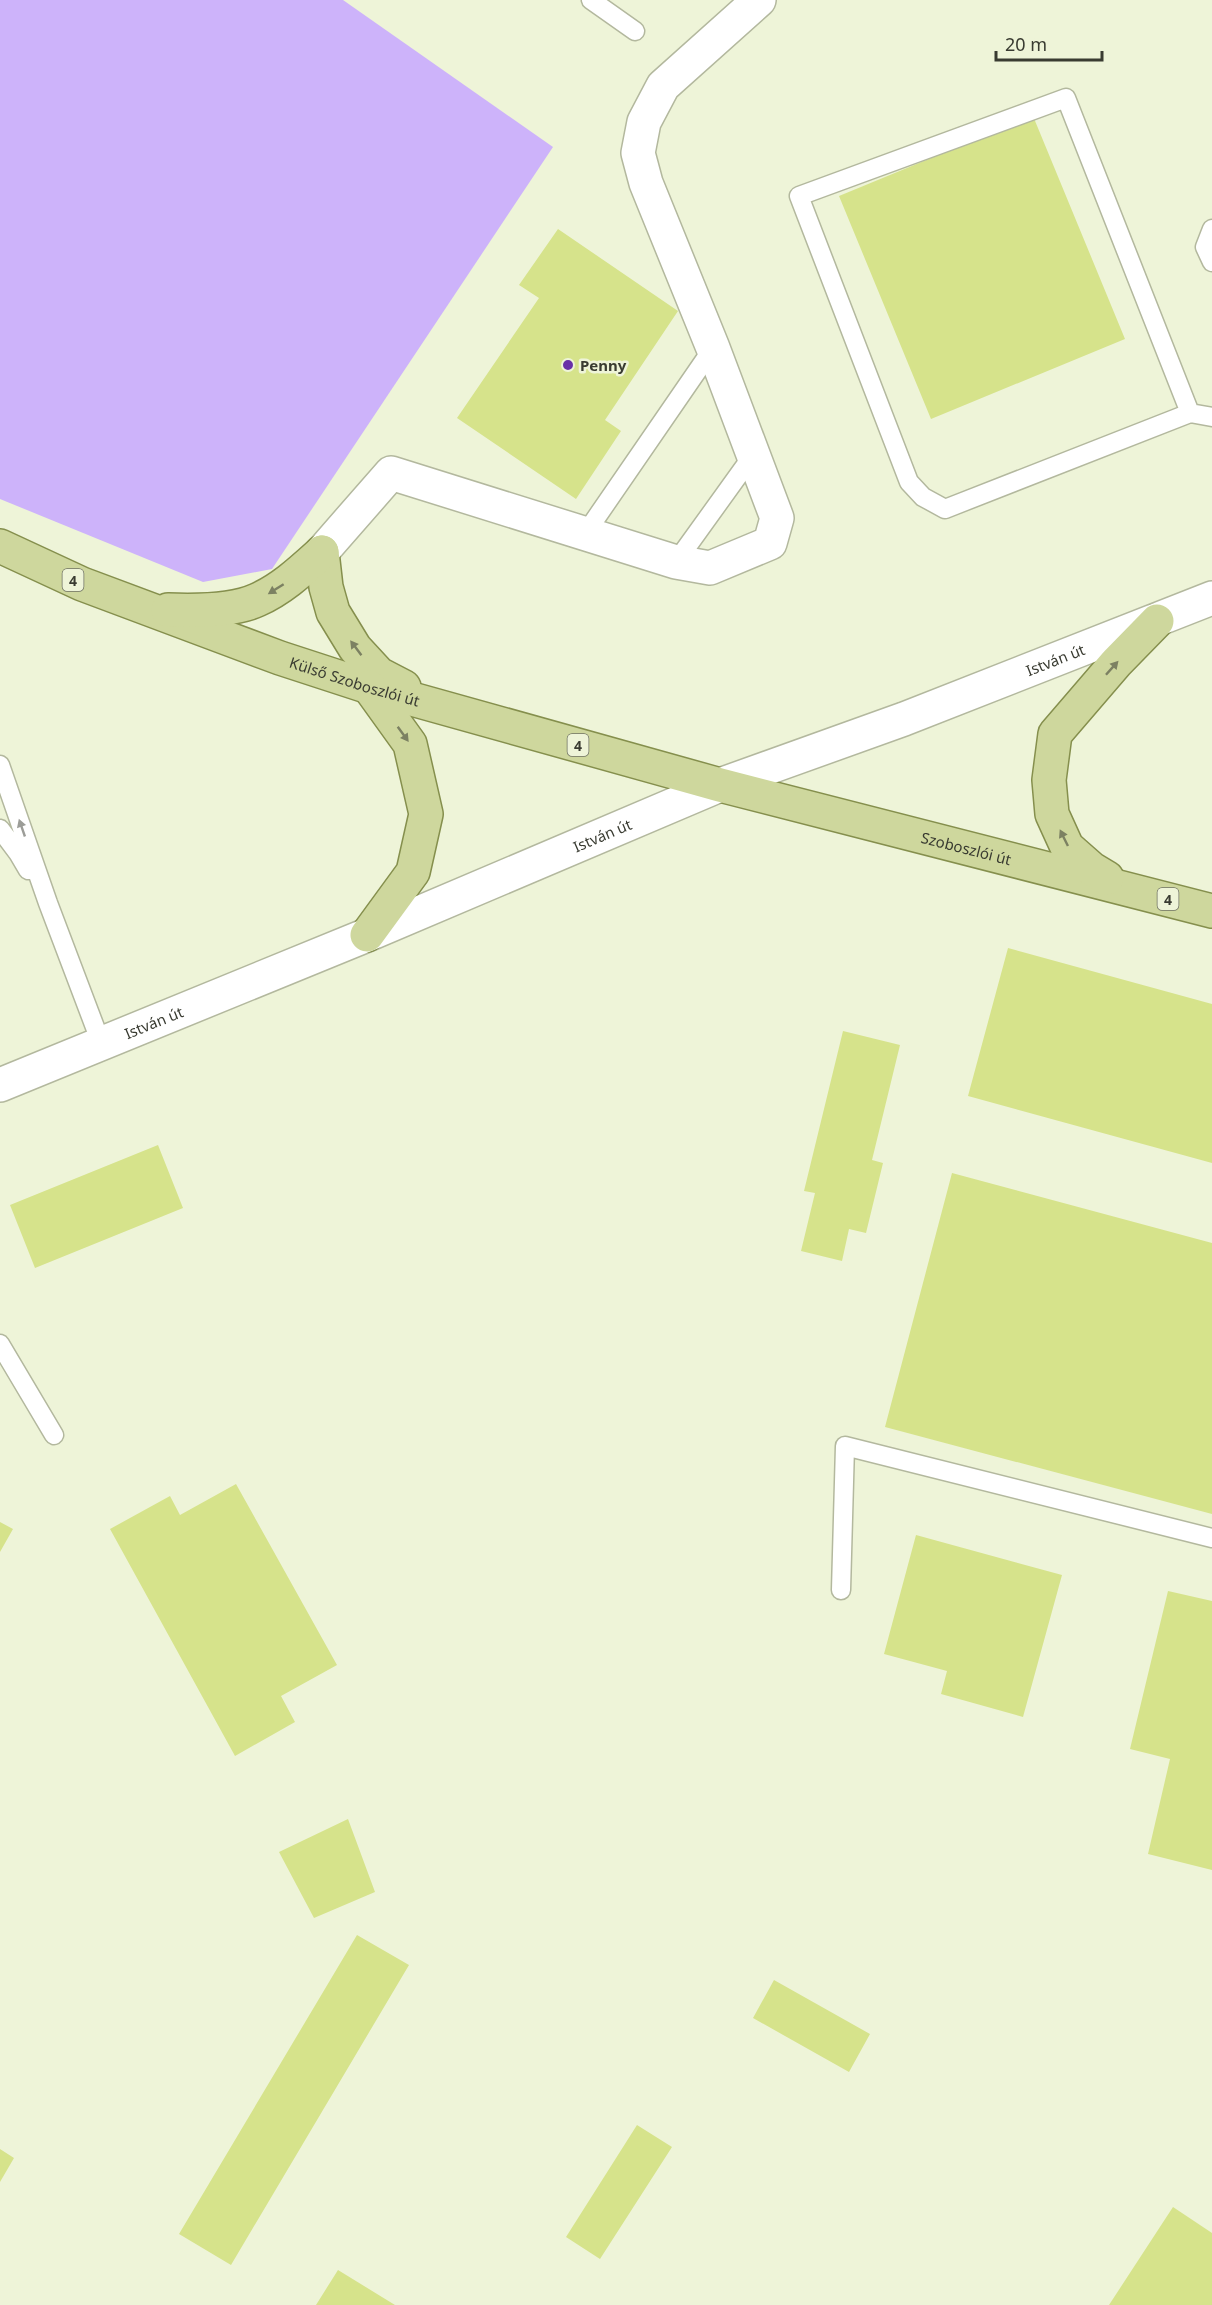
<svg xmlns="http://www.w3.org/2000/svg" width="1212" height="2305" font-family="'Noto Sans',sans-serif">
  <style>
    .green { fill: #cdb3fa }
    .building { fill: #d6e38b }
    .lines { fill: none; stroke-linecap: round; stroke-linejoin: round }
    .service-casing { stroke: #b3b89e; stroke-width: 21 }
    .minor-casing { stroke: #b3b89e; stroke-width: 36 }
    .tertiary-casing { stroke: #b3b89e; stroke-width: 36 }
    .primary-casing { stroke: #858f4d; stroke-width: 36 }
    .service { stroke: #fff; stroke-width: 18 }
    .minor { stroke: #fff; stroke-width: 33 }
    .tertiary { stroke: #fff; stroke-width: 33 }
    .primary { stroke: #ced79d; stroke-width: 33 }
    .oneway { fill: #7c8162 }
    .oneway2 { fill: #9c9d98 }
    .poi-dot { fill: #6931a7; stroke: #eef4d8; stroke-width: 2 }
    .labels { text-anchor: middle; dominant-baseline: central; stroke-width: 5; stroke-linejoin: round; paint-order: stroke }
    .shield { fill: #eef4d8; stroke: #6f7263; stroke-width: 1.5 }
    .shield-label { font-size: 14px; font-weight: bold; fill: #393b31 }
    .poi-label { font-size: 15px; font-weight: bold; fill: #393b31; stroke: #eef4d8; text-anchor: start }
    .street-label { font-size: 15px; fill: #393b31; stroke: #eef4d8 }
  </style>
  <rect width="100%" height="100%" fill="#eef4d8"/>
  <path class="green" d="M0 0H343L553 147 272 569 203 582 0 499Z"/>
  <path class="building" d="M1033 116 1125 339 931 419 839 196Z
    M558 229 678 311 605 420 621 431 576 499 457 418 539 298 519 285Z
    M1008 948 1212 1004V1163L968 1096Z
    M843 1031 900 1045 872 1160 883 1163 866 1233 849 1229 842 1261 801 1251 815 1193 804 1191Z
    M158 1145 183 1208 35 1268 10 1205Z
    M952 1173 1212 1243V1514L885 1427Z
    M236 1484 337 1665 281 1696 295 1722 235 1756 110 1529 170 1496 180 1515Z
    M0 1522 13 1529 0 1552Z
    M916 1535 1062 1575 1023 1717 941 1694 947 1671 884 1654Z
    M1168 1591 1212 1601V1870L1148 1854 1170 1759 1130 1749Z
    M348 1819 375 1892 314 1918 279 1852Z
    M357 1935 409 1965 231 2265 179 2234Z
    M774 1980 870 2034 849 2072 753 2018Z
    M637 2125 672 2147 600 2259 566 2237Z
    M0 2149 14 2158 0 2182Z
    M1173 2207 1212 2233V2305H1109Z
    M338 2270 395 2305H316Z"/>
  <g class="lines">
    <g class="service-casing">
      <path id="service" d="M591 0 635 31
        M1212 229 1205 247 1212 262
        M1190 413 1066 98 799 196 909 482 923 497 945 509 1190 413 1212 417
        M585 534 713 348
        M676 562 753 455
        M0 765 48 903 101 1043
        M0 829 18 853 28 870
        M0 1344 54 1435
        M841 1590 845 1446 1212 1538"/>
    </g>
    <g class="minor-casing">
      <path id="minor" d="M322 552 391 473 676 562 710 568 770 543 777 518 713 348 646 183 638 153 644 122 663 86 759 0"/>
    </g>
    <g class="tertiary-casing">
      <g id="tertiary">
        <path id="s1" d="M0 1085 367 935 720 785 904 719 1212 598"/>
      </g>
    </g>
    <g class="primary-casing">
      <g id="primary">
        <path id="s2" d="M0 546 82 584 280 658 369 687 720 785 1212 911"/>
        <path d="M322 552 326 587 333 612 355 648 379 674 404 687"/>
        <path d="M168 610C194 611 233 611 257 600 282 589 302 570 322 552"/>
        <path d="M1107 878 1092 869 1067 847 1052 814 1049 780 1055 734 1116 663 1157 621"/>
        <path d="M367 935 413 872 426 814 410 744 369 687"/>
      </g>
    </g>
    <use href="#service" class="service"/>
    <use href="#minor" class="minor"/>
    <use href="#tertiary" class="tertiary"/>
    <use href="#primary" class="primary"/>
  </g>
  <defs><path id="oneway-solid" d="M-6-.8H1V-3.2L6.5 0L1 3.2V.8H-6Z" transform="scale(1.5)"/></defs>
  <g class="oneway">
    <use href="#oneway-solid" transform="translate(276 589) rotate(148)"/>
    <use href="#oneway-solid" transform="translate(356 648) rotate(-127)"/>
    <use href="#oneway-solid" transform="translate(1112 668) rotate(-48)"/>
    <use href="#oneway-solid" transform="translate(403 734) rotate(54)"/>
    <use href="#oneway-solid" transform="translate(1064 838) rotate(-116)"/>
  </g>
  <use class="oneway2" href="#oneway-solid" transform="translate(22 828) rotate(-109)"/>
  <circle class="poi-dot" cx="568" cy="365" r="6"/>
  <g class="labels">
    <g class="shield">
      <rect x="62.5" y="569" width="21" height="22" rx="4.5"/>
      <rect x="567.5" y="734" width="21" height="22" rx="4.5"/>
      <rect x="1157.5" y="888" width="21" height="22" rx="4.5"/>
    </g>
    <g class="shield-label">
      <text x="73" y="580">4</text>
      <text x="578" y="745">4</text>
      <text x="1168" y="899">4</text>
    </g>
    <g class="poi-label">
      <text x="580" y="365">Penny</text>
    </g>
    <g class="street-label">
      <text stroke="none"><textPath href="#s1" startOffset="1138">István út</textPath></text>
      <text stroke="none"><textPath href="#s2" startOffset="380">Külső Szoboszlói út</textPath></text>
      <text stroke="none"><textPath href="#s1" startOffset="652">István út</textPath></text>
      <text stroke="none"><textPath href="#s2" startOffset="1014">Szoboszlói út</textPath></text>
      <text stroke="none"><textPath href="#s1" startOffset="166">István út</textPath></text>
    </g>
  </g>
  <path d="M996 51v9h106v-9" fill="none" stroke="#393b31" stroke-width="3"/>
  <text x="1005" y="51" font-size="18" fill="#393b31" stroke="#eef4d8" stroke-width="4.5" paint-order="stroke">20 m</text>
</svg>
